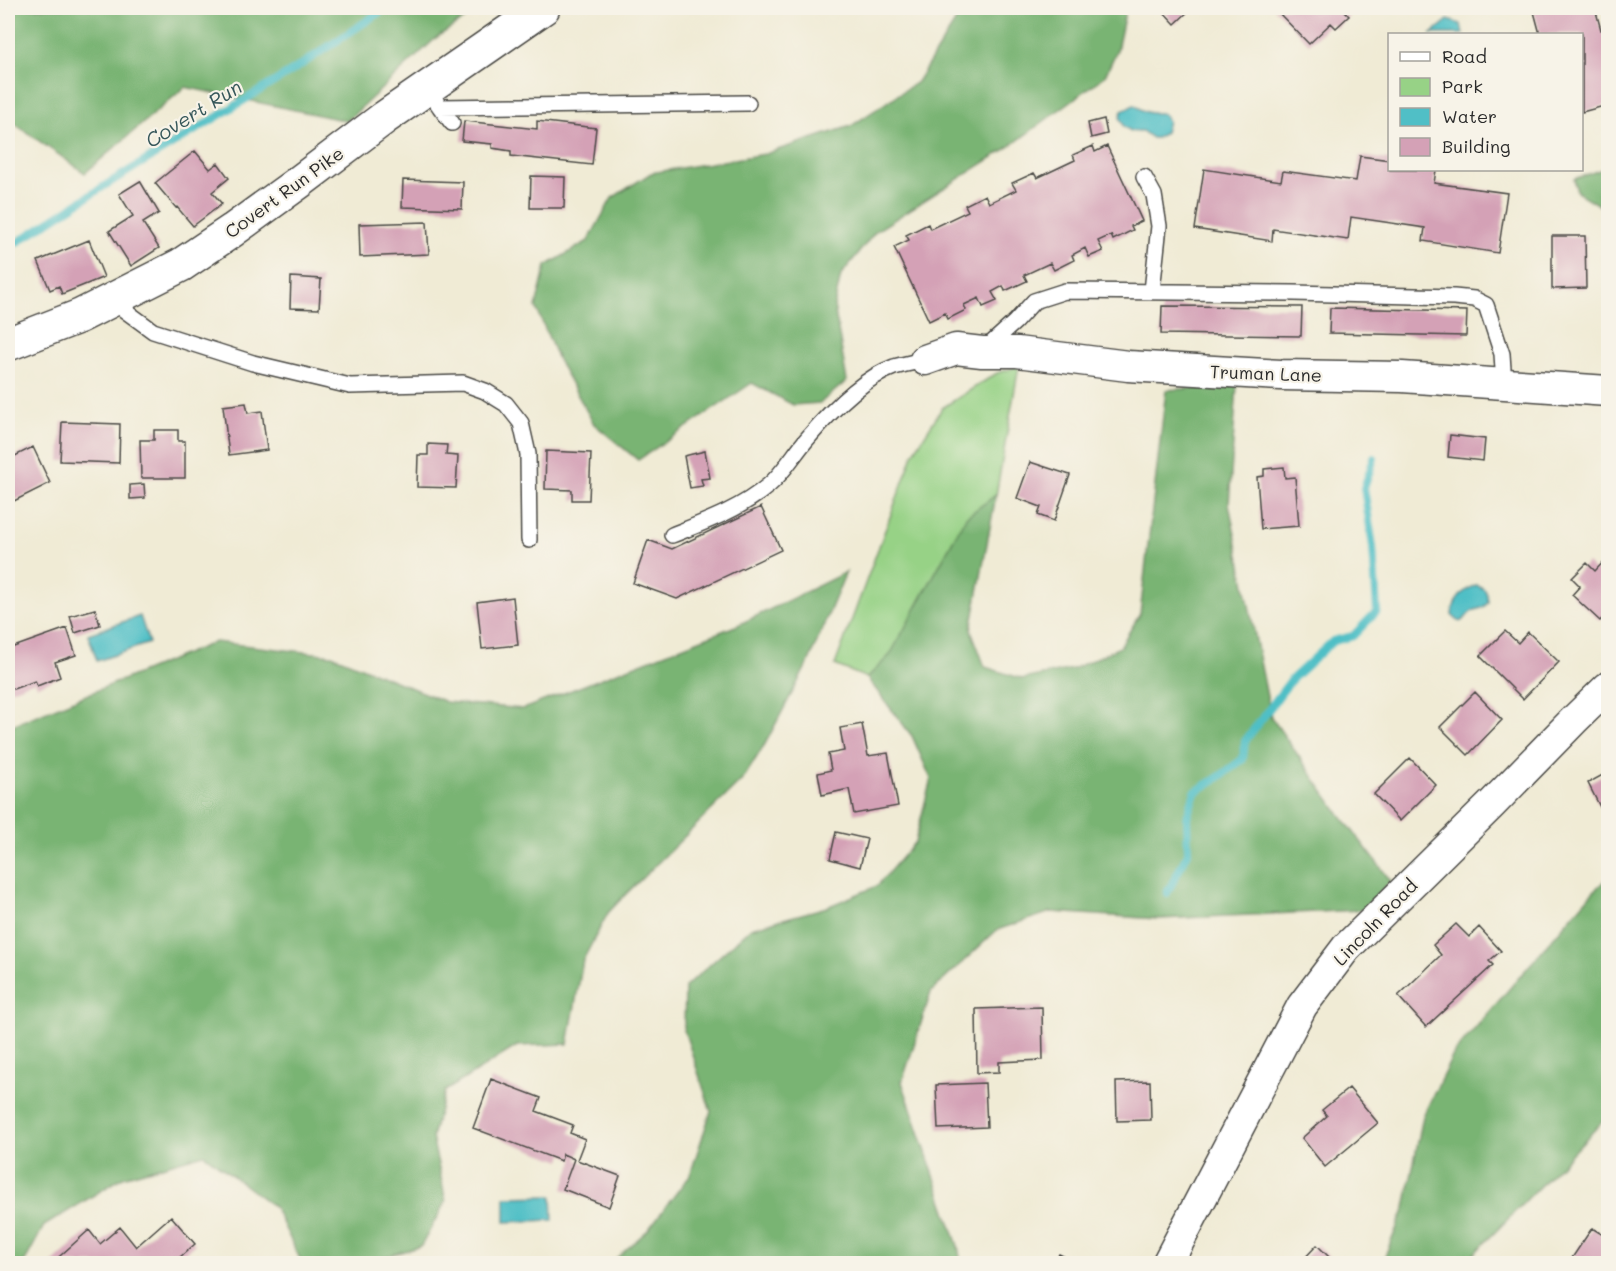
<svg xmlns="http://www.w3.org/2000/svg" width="1616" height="1271" font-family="Mali,sans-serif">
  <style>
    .green { fill: #97d286; stroke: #617e58; stroke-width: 1.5 }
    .forest { fill: #79b473; stroke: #52704f; stroke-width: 1.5 }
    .water { fill: #50bfc6; stroke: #3e7578; stroke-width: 1.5 }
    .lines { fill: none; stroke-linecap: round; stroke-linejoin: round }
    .stream { stroke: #50bfc6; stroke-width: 8 }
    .building { fill: #d4a1b6 }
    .service-casing { stroke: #494844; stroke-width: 18 }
    .minor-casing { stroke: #494844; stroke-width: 33 }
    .tertiary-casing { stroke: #494844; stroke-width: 36 }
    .service { stroke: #fff; stroke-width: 15 }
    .minor { stroke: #fff; stroke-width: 30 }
    .tertiary { stroke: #fff; stroke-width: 33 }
    .labels { text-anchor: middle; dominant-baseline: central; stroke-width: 4.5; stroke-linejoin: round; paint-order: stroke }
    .street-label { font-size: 18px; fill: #2b2b2b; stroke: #f7f3e8 }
    .water-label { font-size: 20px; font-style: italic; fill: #36575a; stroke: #f7f3e8 }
  </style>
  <rect width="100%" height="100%" fill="#f7f3e8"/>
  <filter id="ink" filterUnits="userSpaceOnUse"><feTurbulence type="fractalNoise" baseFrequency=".0167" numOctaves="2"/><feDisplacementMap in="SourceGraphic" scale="12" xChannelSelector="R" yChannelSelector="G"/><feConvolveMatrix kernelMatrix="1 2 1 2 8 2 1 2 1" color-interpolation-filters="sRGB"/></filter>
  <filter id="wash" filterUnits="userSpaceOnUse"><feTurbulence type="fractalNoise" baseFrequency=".008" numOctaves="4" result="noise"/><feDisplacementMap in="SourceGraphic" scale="24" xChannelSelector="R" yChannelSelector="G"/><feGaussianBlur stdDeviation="1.35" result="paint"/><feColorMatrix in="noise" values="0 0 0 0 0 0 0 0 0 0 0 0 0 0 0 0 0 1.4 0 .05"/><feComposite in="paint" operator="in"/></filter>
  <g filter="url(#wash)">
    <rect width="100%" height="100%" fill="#f0ebd5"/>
    <path class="green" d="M1019 366 996 495 966 517 890 656 867 678 835 665 914 452 942 408 997 373Z"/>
    <path class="forest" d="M8 8H481L437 37 347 121 185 87 85 173 8 119Z
      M964 8H1126L1117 50 1105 76 1009 147 876 231 841 275 834 306 847 381 820 403 793 405 752 383 638 460 594 424 558 360 536 307 546 266 588 241 612 198 651 173 765 154 851 126 917 82Z
      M1608 167V211L1577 192 1574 179Z
      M1237 385 1229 504 1271 717 1336 809 1391 881 1363 910 1158 919 1051 912 997 930 931 992 902 1082 958 1246 961 1263 610 1264 648 1230 690 1175 711 1111 684 1030 685 987 751 928 827 907 877 886 915 842 931 779 912 736 867 678 890 655 966 517 996 495 971 630 985 667 1023 679 1073 669 1120 647 1140 614 1166 390Z
      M846 572 809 661 765 744 743 779 624 896 608 913 583 960 568 1044 517 1046 445 1091 432 1137 446 1201 421 1246 364 1263H302L275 1208 204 1154 123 1177 44 1226 24 1263H8V727L215 642 332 655 446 702 523 709 738 625Z
      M1608 877V1116L1465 1263H1382L1405 1208 1423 1116 1454 1053 1590 895Z"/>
    <path class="water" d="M1448 20 1461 24 1463 34H1431Z
      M1134 105C1138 107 1141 110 1144 111 1155 117 1160 106 1168 121L1165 132 1157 138H1152L1142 131H1131L1124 127 1120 117 1122 111Z
      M1476 585C1486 588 1487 592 1488 602 1482 611 1478 607 1471 612 1462 619 1464 628 1452 615 1453 601 1463 590 1476 585Z
      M140 616 149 643 97 661 88 634Z
      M552 1196 553 1220 505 1222V1197Z"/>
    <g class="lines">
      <path class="stream" d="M16 243 109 183 292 71 386 8
        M1167 893 1188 853 1187 817 1195 792 1219 777 1243 759 1245 741 1291 680 1333 641 1353 636 1377 611 1373 547 1364 488 1374 458"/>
    </g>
    <g id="blocks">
      <path class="building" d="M1160 8H1192L1175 24Z
        M1274 8H1345L1343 10 1349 16 1336 28 1331 23 1309 44Z
        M1533 8H1595L1601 30 1606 28 1608 38V45L1605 46 1608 53V105L1582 112V34H1540Z
        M1104 119 1107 134 1091 138 1088 123Z
        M464 121 537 129V121L596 128 592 165 511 156V151L492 148V144L462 141Z
        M1093 146 1095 152 1107 146 1142 221 1131 226 1133 230 1113 240 1111 235 1098 241 1103 251 1089 257 1085 248 1072 255 1074 260 1054 270 1050 263 1024 275 1027 281 1005 291 1003 286 992 292 997 301 983 307 979 298 964 305 966 310 948 319 945 313 929 321 894 247 909 240 906 235 928 224 930 229 968 211 965 205 985 195 989 203 1016 190 1012 183 1034 173 1037 178 1075 160 1073 155Z
        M195 151 210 169 218 163 229 178 212 192 222 204 193 226 177 207 176 208 155 183Z
        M1360 156 1390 160V170H1436L1434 183 1507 193 1498 253 1423 241 1425 228 1351 217 1348 240 1273 229 1272 241 1195 229 1204 169 1281 181 1283 171 1356 181Z
        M531 176 565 177 564 208H530Z
        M403 180 463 182 462 209 402 207Z
        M140 181 159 213 143 223 159 248 131 266 109 231 133 216 119 194Z
        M427 222 429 254 360 257 359 224Z
        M1552 236H1585L1586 288 1552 289Z
        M89 240 104 277 62 294 59 286 50 290 38 261Z
        M291 277 321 279 319 309 290 308Z
        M1162 306 1302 307 1301 336 1161 334Z
        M1330 308 1467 311 1466 336 1329 333Z
        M246 403 248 413 262 411 267 450 229 455 223 406Z
        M62 422 120 424 119 463 60 461Z
        M154 430H178V441H185V478H141L140 440H154Z
        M1450 435 1485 439 1483 461 1448 457Z
        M428 444 447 445 446 455 458 456 456 488 417 487 418 455H428Z
        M33 447 50 483 8 504V455L9 459Z
        M546 451 591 453 589 500H572V490L545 489Z
        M705 451 710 478 701 479 703 486 690 488 684 456Z
        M1030 462 1070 475 1054 521 1038 515 1041 507 1017 498Z
        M1284 467 1285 478 1295 477 1299 526 1261 529 1257 477 1264 476V469Z
        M144 484 145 498 130 499V485Z
        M761 507 781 550 677 599 633 583 648 540 672 549Z
        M1608 557V612L1600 621 1572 595 1580 586 1572 578 1587 563 1595 571Z
        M513 597 518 645 482 649 477 602Z
        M95 609 100 625 75 633 70 616Z
        M67 628 76 655 55 662 60 677 37 686 35 681 8 691V649Z
        M1505 631 1518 643 1528 632 1559 662 1523 699 1480 656Z
        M1475 692 1502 720 1468 755 1440 727Z
        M862 724 868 756 888 753 898 806 854 814 849 789 822 795 818 773 831 770 828 754 844 751 840 728Z
        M1410 758 1436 785 1400 821 1374 794Z
        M1608 772V815L1605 817 1588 783Z
        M836 832 867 839 860 867 830 859Z
        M1456 924 1469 937 1479 927 1501 951 1489 961 1493 965 1426 1027 1398 996 1441 955 1433 945Z
        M1042 1007 1043 1060 999 1062V1072L977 1073 976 1009Z
        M491 1079 541 1098 536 1111 573 1125 570 1133 585 1139 577 1160 620 1176 609 1207 563 1189 574 1159 563 1154 561 1161 473 1128Z
        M1150 1081 1151 1120 1117 1121 1116 1082Z
        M985 1083 987 1127 938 1129 936 1085Z
        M1349 1088 1378 1123 1325 1167 1302 1138 1327 1116 1322 1110Z
        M171 1216 195 1244 172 1264H51L89 1230 100 1244 120 1227 136 1247Z
        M1592 1228 1608 1238V1264H1568Z
        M1317 1245 1336 1264H1299Z
        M1059 1254 1079 1264H1054Z"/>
    </g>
  </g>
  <g filter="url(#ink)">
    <use href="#blocks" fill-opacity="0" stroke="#494844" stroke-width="1.5"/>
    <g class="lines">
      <g class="service-casing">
        <path id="service" d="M427 88 440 107 748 103
          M440 107 452 123
          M1144 177 1154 195 1159 226 1152 291
          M112 301 153 331 253 363 350 386 463 383 485 391 506 404 521 423 528 454 529 540
          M984 350 1015 322 1034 301 1065 291 1293 293 1454 297 1474 299 1486 305 1502 354 1504 384
          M672 535C705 522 741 509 769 485 784 472 794 454 807 439 829 413 861 379 894 367 904 364 915 362 925 360"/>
      </g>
      <g class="minor-casing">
        <path id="minor" d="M925 360 956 349 982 352H1017L1128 366 1281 375 1402 377 1608 391
          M1167 1264 1302 1006 1346 948 1492 804 1574 720 1608 687"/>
      </g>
      <g class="tertiary-casing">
        <path id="tertiary" d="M8 344 80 316 181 265 233 230 302 180 384 118 543 8"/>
      </g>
      <use href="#service" class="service"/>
      <use href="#minor" class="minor"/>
      <use href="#tertiary" class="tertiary"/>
    </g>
  </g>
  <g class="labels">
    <g class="street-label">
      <text transform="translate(284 192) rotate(-36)">Covert Run Pike</text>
      <text transform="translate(1266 373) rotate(2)">Truman Lane</text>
      <text transform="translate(1375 922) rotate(-46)">Lincoln Road</text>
    </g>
    <g class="water-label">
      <text transform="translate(193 113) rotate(-32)">Covert Run</text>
    </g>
  </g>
  <rect width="1616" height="1271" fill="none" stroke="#f7f3e8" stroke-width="30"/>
  <rect x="1388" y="33" width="195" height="138" fill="#f7f3e8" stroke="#a5a39c" stroke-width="1.5"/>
  <rect x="1400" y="52" width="30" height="9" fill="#ffffff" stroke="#a5a39c" stroke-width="1.5"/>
  <text x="1442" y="63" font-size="18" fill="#2b2b2b">Road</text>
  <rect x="1400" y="78" width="30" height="18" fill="#97d286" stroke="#a5a39c" stroke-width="1.5"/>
  <text x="1442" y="93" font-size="18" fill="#2b2b2b">Park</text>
  <rect x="1400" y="108" width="30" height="18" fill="#50bfc6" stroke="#a5a39c" stroke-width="1.5"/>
  <text x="1442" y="123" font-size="18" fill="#2b2b2b">Water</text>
  <rect x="1400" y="138" width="30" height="18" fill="#d4a1b6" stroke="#a5a39c" stroke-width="1.5"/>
  <text x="1442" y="153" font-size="18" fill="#2b2b2b">Building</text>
</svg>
